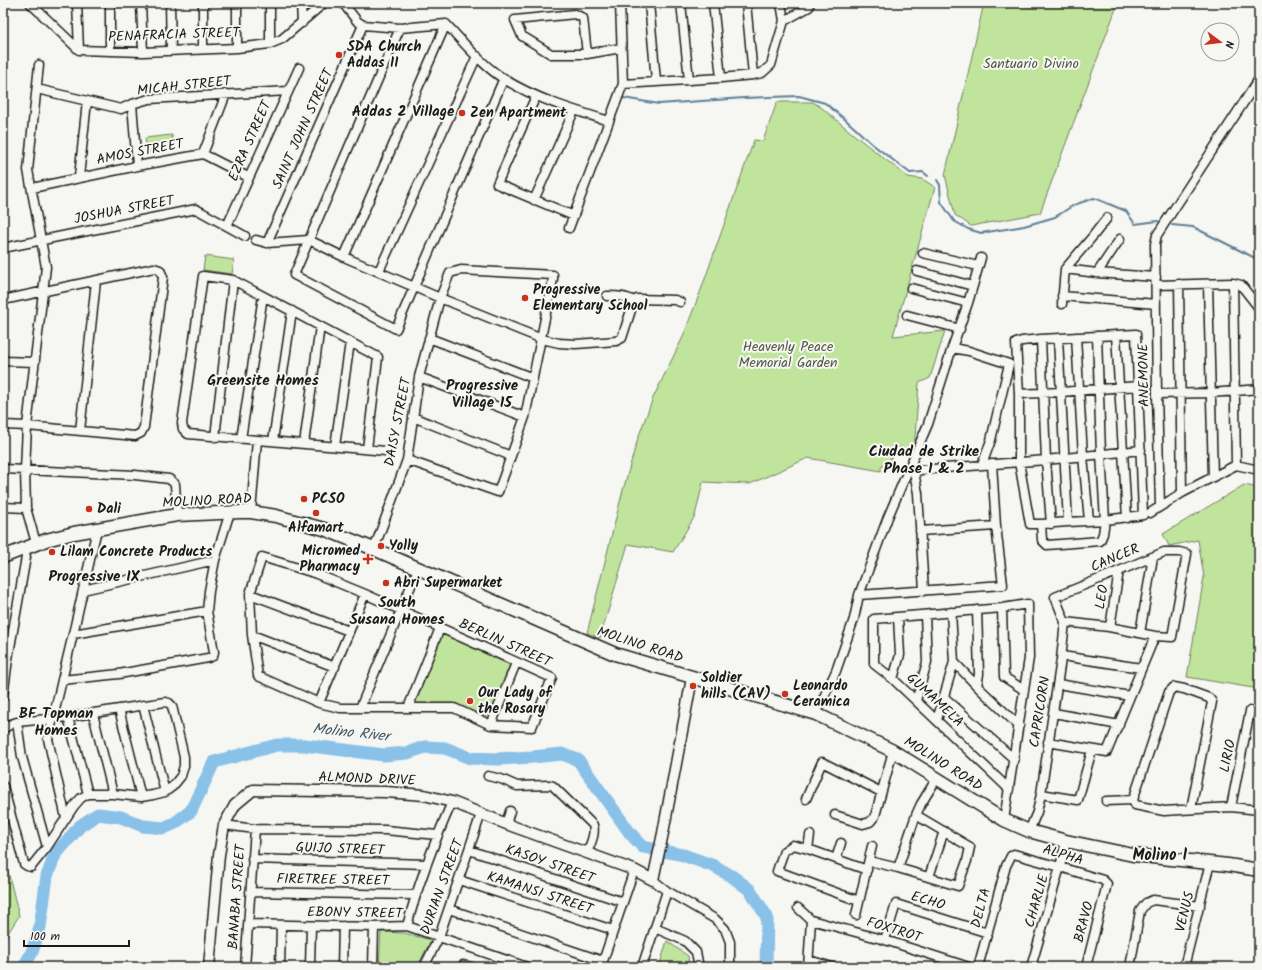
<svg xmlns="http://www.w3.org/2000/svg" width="1262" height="970" font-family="Kalam,sans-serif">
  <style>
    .green { fill: #c1e49d; stroke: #6e805c }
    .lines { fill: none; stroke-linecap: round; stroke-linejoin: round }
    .stream { stroke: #5d7f96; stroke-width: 2 }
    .river { stroke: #89c1e8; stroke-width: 13 }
    .minor-casing { stroke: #1c1c1c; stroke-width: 11 }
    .tertiary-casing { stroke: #1c1c1c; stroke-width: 13 }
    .secondary-casing { stroke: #1c1c1c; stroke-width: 15 }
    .minor { stroke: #f6f6f2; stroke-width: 8 }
    .tertiary { stroke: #f6f6f2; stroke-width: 10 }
    .secondary { stroke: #f6f6f2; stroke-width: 12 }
    .poi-dot { fill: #c8321e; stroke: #f6f6f2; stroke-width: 1.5 }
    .labels { text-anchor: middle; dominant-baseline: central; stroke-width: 4; stroke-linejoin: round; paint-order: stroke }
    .street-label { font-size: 14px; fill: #1c1c1c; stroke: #f6f6f2 }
    .poi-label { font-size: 14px; font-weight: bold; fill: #1c1c1c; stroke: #f6f6f2; text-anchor: start }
    .park-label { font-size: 14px; fill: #4e5843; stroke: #f6f6f2 }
    .neighbourhood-label { font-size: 15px; font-weight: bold; fill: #1c1c1c; stroke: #f6f6f2 }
    .water-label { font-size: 15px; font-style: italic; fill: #425663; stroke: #f6f6f2 }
    .quarter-label { font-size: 16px; font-weight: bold; fill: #1c1c1c; stroke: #f6f6f2 }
  </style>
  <rect width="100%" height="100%" fill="#f6f6f2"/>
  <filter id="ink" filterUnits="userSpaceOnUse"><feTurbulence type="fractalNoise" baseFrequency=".025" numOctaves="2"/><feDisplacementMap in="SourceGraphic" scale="8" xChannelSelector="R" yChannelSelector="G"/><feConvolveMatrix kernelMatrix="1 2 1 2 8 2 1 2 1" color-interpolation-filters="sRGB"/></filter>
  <g filter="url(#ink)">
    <path class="green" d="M984 3H1118L1040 213 971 226 955 215 945 175Z
      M777 102H813L822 108 858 138 908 177 922 179 935 187 893 336 945 331 930 378 919 383 914 450 911 454 900 447 887 463 881 467V471L808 458 750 484 703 482 695 516 673 552 628 544 600 638 587 633 623 490 638 438 653 398 682 339 701 290 754 140 763 141Z
      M172 135 173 150 147 153 145 138Z
      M205 256 234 260 232 274 203 270Z
      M1244 485 1259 488V689L1187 677 1204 577 1198 540 1169 546 1163 534Z
      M441 633 513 664 490 720 455 705 411 704Z
      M3 851 19 916 3 941Z
      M381 932 404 933 431 940 417 967H379Z
      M667 941 688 956 689 967H659Z"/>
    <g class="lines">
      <path class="stream" d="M623 98 659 104 744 98 799 96 825 103 847 121 872 144 910 173 923 172 928 176
        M937 180 940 185 941 202 954 221 968 229 981 233 1024 226 1055 217 1074 205 1094 198 1126 211 1135 224 1158 221
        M1172 225 1193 227 1259 260"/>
      <path class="river" d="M24 967 32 952 40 927 47 876 55 855 80 826 98 814 121 817 143 826 164 828 175 823 191 811 214 762 277 745H304L384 755 407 753 425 747 445 748 470 758 497 759 532 757 562 754 578 760 630 833 643 847 683 855 714 866 733 877 750 890 767 917 766 967"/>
      <g class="minor-casing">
        <path id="minor" d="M30 3 79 50 143 52 237 48 270 44 282 39 324 3
          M77 3 79 50
          M110 3V51
          M141 3 143 52
          M170 3 171 51
          M203 3V49
          M237 3V48
          M270 3V44
          M301 3 302 23
          M343 3 357 21 363 25 400 28 446 24C464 43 482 65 504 79 536 99 573 110 609 121
          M649 3 656 81
          M681 3 689 80
          M713 3 721 78
          M746 3 753 75
          M784 21 809 7 808 3
          M400 28 294 275 396 329 504 78
          M587 54 583 18 575 14 515 20 522 36 551 54H587L621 48
          M623 84 721 78 753 75 762 73 771 65 784 21 781 3
          M37 89 121 109 132 104 149 99 288 91
          M536 96 497 184 574 216
          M132 104 137 166
          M203 154 226 94
          M79 177 87 101
          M32 188 137 166 203 154 248 177
          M534 200 574 111
          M227 226 299 68
          M569 228 623 84 620 3
          M256 240 267 243 309 240 344 257 440 298 542 339 559 343 576 344 616 341 622 338 634 301 637 299 675 300 680 302
          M267 243 363 25
          M3 248 196 209 245 236
          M923 253 978 266
          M344 257 446 24
          M1065 269 1097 273 1156 277
          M379 271 477 56
          M917 271 973 286
          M1097 273 1120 239
          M1233 283 1236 465
          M1179 284 1182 493
          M1208 284 1213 477
          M1156 285 1233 283 1241 285 1259 308
          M911 288 968 303
          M607 296C617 296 626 296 634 301
          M1062 296 1156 304
          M3 300 154 268 160 270 163 277 144 427 141 433 135 436 27 426 3 425
          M1062 304 1065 269 1093 236 1107 218
          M907 315 960 329
          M1136 334 1143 515 1105 520 1068 522 1041 524H1030L1019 462V394L1016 343 1022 341 1041 339Z
          M1116 335 1127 518
          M1076 337 1083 456 1089 521
          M429 338 533 378
          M1041 339 1046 460 1051 524
          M1058 339 1068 522
          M952 348 969 351 1009 364 991 440 982 465
          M3 361 35 362
          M419 377 525 417
          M1019 394 1061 392 1138 386
          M1157 394 1211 393 1259 389
          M413 417 511 456
          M80 431 96 281
          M215 437 233 280
          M241 439 263 296
          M273 441 292 311
          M304 444 320 326
          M335 446 350 342
          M367 449 378 357 233 280 203 276 182 423 183 429 188 434 386 451
          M3 469 135 475 169 479 175 484 177 515
          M908 471 1046 460 1141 450
          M914 472 918 493 924 591
          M1160 506 1157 394 1155 244 1157 235 1259 79
          M3 507 26 508
          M251 512 257 440
          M1150 513 1182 493 1236 465 1259 470
          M1041 524 1042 540 1047 545 1100 541 1103 534 1105 520 1101 454 1097 336
          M920 531 996 526
          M36 543 26 508 25 470 27 426 46 267 28 170 39 65
          M374 549 407 460 419 377 440 298 450 273 461 270 553 275V279L525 417 498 492 407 460
          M262 557 314 573 365 594 552 678 532 727 491 725 454 708H340L319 703 258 676 252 635 250 594Z
          M83 590 215 560
          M250 594 349 631
          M859 595 1003 585 996 526 992 464
          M1002 608 1004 677 1024 690
          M1110 627 1119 571
          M1140 633 1153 557
          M73 634 207 611
          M252 635 335 667
          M1062 656 1141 668
          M954 662 977 686 1019 726
          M893 679 900 655 898 617
          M62 680 119 674 208 658 213 656 214 652 207 611 209 591 215 560 230 512
          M1058 684 1130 696
          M977 686 979 674 977 610
          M3 697 8 659 26 557 24 548
          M944 697 1014 759
          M916 701 927 662 925 615
          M319 703 365 594
          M143 705 165 792
          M360 708 418 569
          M408 708 440 628
          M119 709 141 797
          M1054 713 1119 725
          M93 714 113 794
          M816 714 836 671 854 619 859 595 888 517 928 424 952 348 968 303 981 258
          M68 717 88 794
          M937 720 954 662 951 612
          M17 722 22 757 47 847
          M491 725 516 663
          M3 729 11 724 17 722 68 717 165 702 169 703 172 706 184 757V766L181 776 173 786 165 792 153 795 141 797 113 794H88L81 798 74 806 47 847 31 867 27 866 24 864 3 786
          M1048 742 1107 752 1155 636
          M488 776 501 779 517 786 550 785 553 786 593 825C596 834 590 845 587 853
          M1041 794 1078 800 1092 750
          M806 799 822 762 881 792
          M1106 801 1133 800
          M1231 807 1250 711
          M1191 809 1212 702 1209 698 1184 689 1174 687 1169 692 1133 800 1135 805 1164 811 1231 807 1259 810
          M835 815 863 824 870 822 875 816 893 751
          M66 818 48 739 73 634 97 529
          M1004 820 1029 658 1028 604 1002 608 874 619V664L893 679 1009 789
          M506 824 510 811
          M224 825 255 829 385 830 437 835
          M1029 831 1037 812 1041 794 1061 659 1065 622 1055 597 1119 571 1164 552H1179L1187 554 1172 637 1155 636 1109 627 1065 622
          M808 849 810 835
          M469 850 623 902
          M252 859 427 864
          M836 859 841 843
          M869 861 898 868 958 886 967 861 970 847 916 815
          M898 868 916 815 921 804 937 778
          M929 877 944 831
          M459 880 613 930
          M653 880 667 891 715 919 725 929 730 942V967
          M250 892 415 895
          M859 901 777 871 784 851 793 845 808 849 867 870
          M798 908 811 920 808 967
          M449 909 603 961
          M856 915 872 846
          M811 920 885 940 969 967
          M248 924 374 927 407 926 527 967
          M407 926C418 884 434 843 452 802
          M655 928 685 941 696 952 699 967
          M885 940 896 904 988 933
          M809 960 832 967
          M245 967 255 829
          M280 967 281 925
          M310 967 311 926
          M342 967 343 926
          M373 967 374 927
          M424 967 439 937 481 814
          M461 967 463 965 472 967
          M601 967 634 870
          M642 967 667 891
          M978 967 1006 866 1011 856 1014 854 1060 867 1103 880 1107 884 1086 967
          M1031 967 1060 867 1066 841
          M1130 967 1140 911 1146 903 1153 900 1200 906
          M1184 967 1210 863"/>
      </g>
      <g class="tertiary-casing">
        <path id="tertiary" d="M209 967 219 855 224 825 235 805 253 790 386 792 424 795 452 802 509 825 634 870 653 880 663 833 692 678"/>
      </g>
      <g class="secondary-casing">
        <path id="secondary" d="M3 557 46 540 74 533 177 515 240 512H251L276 516 324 529 374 549 615 654 816 714 893 751 1004 820 1029 831 1066 841 1133 855 1228 865 1259 870"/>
      </g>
      <use href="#minor" class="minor"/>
      <use href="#tertiary" class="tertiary"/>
      <use href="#secondary" class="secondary"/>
    </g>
  </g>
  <g class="poi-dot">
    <circle cx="339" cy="55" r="4"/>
    <circle cx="462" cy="113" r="4"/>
    <circle cx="525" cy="298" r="4"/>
    <circle cx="304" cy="499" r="4"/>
    <circle cx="89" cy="509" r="4"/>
    <circle cx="316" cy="513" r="4"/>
    <circle cx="381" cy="546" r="4"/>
    <circle cx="52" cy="552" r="4"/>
    <path d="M366 553h4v4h4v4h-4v4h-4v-4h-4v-4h4z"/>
    <circle cx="386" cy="583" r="4"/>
    <circle cx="693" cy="686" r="4"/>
    <circle cx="785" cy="694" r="4"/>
    <circle cx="470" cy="701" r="4"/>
  </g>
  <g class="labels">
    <g class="street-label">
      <text transform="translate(174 35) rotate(-2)">PENAFRACIA STREET</text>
      <text transform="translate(184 86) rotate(-6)">MICAH STREET</text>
      <text transform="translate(303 129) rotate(-66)">SAINT JOHN STREET</text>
      <text transform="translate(250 141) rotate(-66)">EZRA STREET</text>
      <text transform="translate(140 152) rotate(-11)">AMOS STREET</text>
      <text transform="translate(124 210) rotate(-11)">JOSHUA STREET</text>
      <text transform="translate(1144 375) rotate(-91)">ANEMONE</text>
      <text transform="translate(398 422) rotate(-79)">DAISY STREET</text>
      <text transform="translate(207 501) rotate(-3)">MOLINO ROAD</text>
      <text transform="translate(1115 558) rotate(-23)">CANCER</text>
      <text transform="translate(1102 597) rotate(-81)">LEO</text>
      <text transform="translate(505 643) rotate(24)">BERLIN STREET</text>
      <text transform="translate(640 645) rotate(18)">MOLINO ROAD</text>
      <text transform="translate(935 700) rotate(43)">GUMAMELA</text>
      <text transform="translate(1040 712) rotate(-81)">CAPRICORN</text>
      <text transform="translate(1228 756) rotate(-78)">LIRIO</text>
      <text transform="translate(943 764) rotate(32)">MOLINO ROAD</text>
      <text transform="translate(367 779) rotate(2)">ALMOND DRIVE</text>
      <text transform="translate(340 849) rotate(2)">GUIJO STREET</text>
      <text transform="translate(1063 855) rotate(17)">ALPHA</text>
      <text transform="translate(550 864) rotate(19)">KASOY STREET</text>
      <text transform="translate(333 880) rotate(1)">FIRETREE STREET</text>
      <text transform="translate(442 887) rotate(-70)">DURIAN STREET</text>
      <text transform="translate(540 893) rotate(18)">KAMANSI STREET</text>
      <text transform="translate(237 897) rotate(-86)">BANABA STREET</text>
      <text transform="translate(928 901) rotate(17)">ECHO</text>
      <text transform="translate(1037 901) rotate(-74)">CHARLIE</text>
      <text transform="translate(981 908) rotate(-75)">DELTA</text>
      <text transform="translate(1185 912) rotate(-76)">VENUS</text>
      <text transform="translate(355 913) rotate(1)">EBONY STREET</text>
      <text transform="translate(1084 922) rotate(-75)">BRAVO</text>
      <text transform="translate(894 930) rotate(17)">FOXTROT</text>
    </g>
    <g class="poi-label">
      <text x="347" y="47">SDA Church<tspan x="347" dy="16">Addas II</tspan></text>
      <text x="470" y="113">Zen Apartment</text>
      <text x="533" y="290">Progressive<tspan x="533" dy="16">Elementary School</tspan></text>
      <text x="312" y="499">PCSO</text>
      <text x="97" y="509">Dali</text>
      <text x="316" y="528" text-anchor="middle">Alfamart</text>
      <text x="389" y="546">Yolly</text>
      <text x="360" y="551" text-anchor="end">Micromed<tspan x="360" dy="16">Pharmacy</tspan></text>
      <text x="60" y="552">Lilam Concrete Products</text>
      <text x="394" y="583">Abri Supermarket</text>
      <text x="701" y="678">Soldier<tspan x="701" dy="16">hills (CAV)</tspan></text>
      <text x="793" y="686">Leonardo<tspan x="793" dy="16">Ceramica</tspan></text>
      <text x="478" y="693">Our Lady of<tspan x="478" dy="16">the Rosary</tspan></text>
    </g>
    <g class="park-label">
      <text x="1031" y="64">Santuario Divino</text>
      <text x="788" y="347">Heavenly Peace<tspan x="788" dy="16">Memorial Garden</tspan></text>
    </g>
    <g class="neighbourhood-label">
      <text x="403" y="112">Addas 2 Village</text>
      <text x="263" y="381">Greensite Homes</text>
      <text x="482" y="386">Progressive<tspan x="482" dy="17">Village 15</tspan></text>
      <text x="924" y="452">Ciudad de Strike<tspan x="924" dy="17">Phase 1 &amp; 2</tspan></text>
      <text x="94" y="577">Progressive IX</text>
      <text x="397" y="603">South<tspan x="397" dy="17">Susana Homes</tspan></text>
      <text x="56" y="714">BF Topman<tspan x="56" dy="17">Homes</tspan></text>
    </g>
    <g class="water-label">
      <text transform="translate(351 733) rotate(6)">Molino River</text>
    </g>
    <g class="quarter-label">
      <text x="1160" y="855">Molino I</text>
    </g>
  </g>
  <rect width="1262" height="970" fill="none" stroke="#f6f6f2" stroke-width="16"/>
  <rect x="8" y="8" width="1246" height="954" fill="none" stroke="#1c1c1c" stroke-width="1.5" filter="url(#ink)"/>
  <g transform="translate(1220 42) rotate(105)"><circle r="19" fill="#f6f6f2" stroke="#9f9f9c"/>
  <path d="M0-3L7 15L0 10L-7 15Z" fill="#c8321e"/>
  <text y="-6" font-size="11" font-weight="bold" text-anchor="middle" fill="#1c1c1c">N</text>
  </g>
  <path d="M24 940v6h105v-6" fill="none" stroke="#1c1c1c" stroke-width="2"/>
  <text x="30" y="940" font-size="12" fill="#1c1c1c" stroke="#f6f6f2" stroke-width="3" paint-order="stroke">100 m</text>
</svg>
